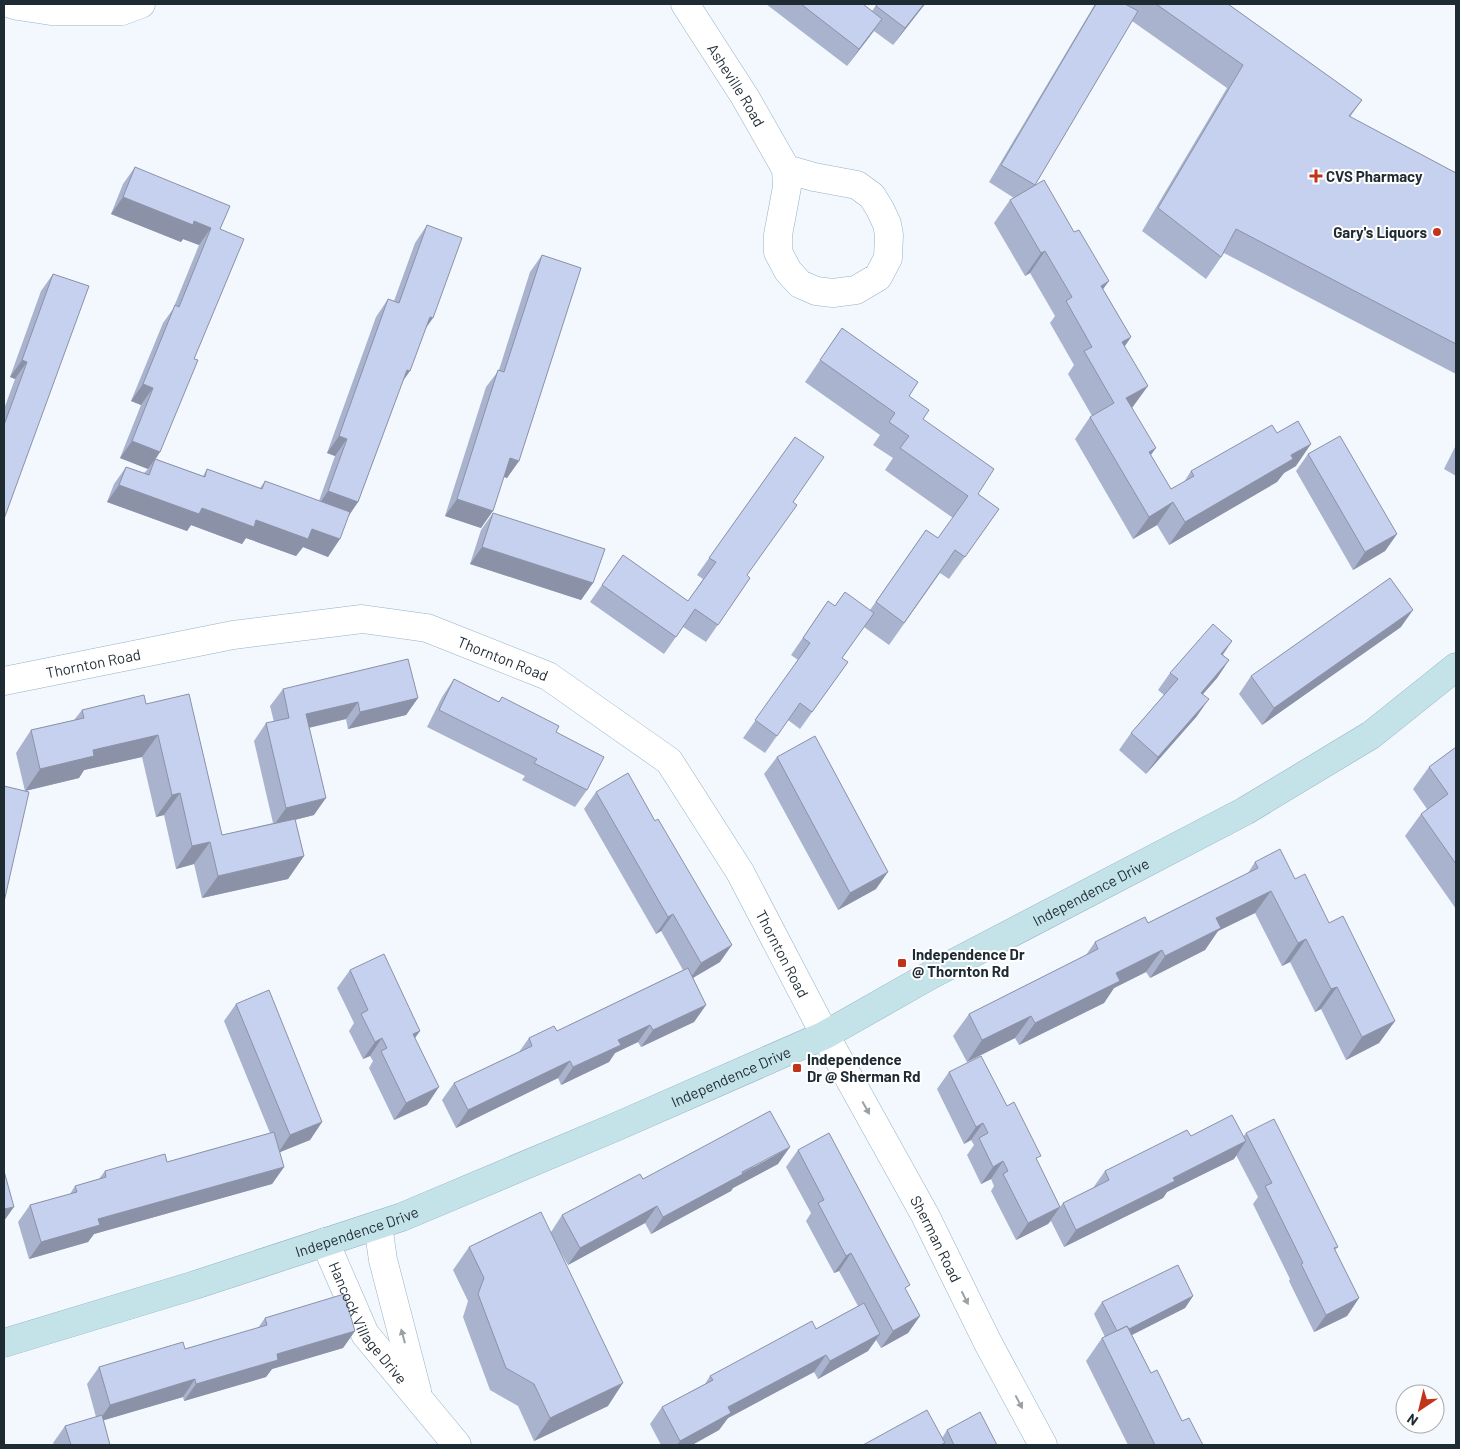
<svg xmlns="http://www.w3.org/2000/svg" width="1460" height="1449" font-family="Barlow,sans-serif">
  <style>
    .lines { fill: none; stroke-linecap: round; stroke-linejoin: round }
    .minor-casing { stroke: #95b2c7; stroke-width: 29 }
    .secondary-casing { stroke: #95b2c7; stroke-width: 29 }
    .minor { stroke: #fff; stroke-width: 28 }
    .secondary { stroke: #c4e3e8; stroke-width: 28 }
    .wall { fill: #aab3ce }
    .shaded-wall { fill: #8b92a7 }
    .building { fill: #c6d0ef; stroke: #8b92a7 }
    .oneway { fill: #9aa0a3 }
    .poi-dot { fill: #c0351a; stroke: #fff; stroke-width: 2 }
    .labels { text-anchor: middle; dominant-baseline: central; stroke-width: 4; stroke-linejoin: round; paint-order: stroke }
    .street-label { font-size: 15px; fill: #1f2b33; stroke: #fff }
    .poi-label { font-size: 15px; font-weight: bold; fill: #1f2b33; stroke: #fff; text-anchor: start }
  </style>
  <rect width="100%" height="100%" fill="#f2f8fd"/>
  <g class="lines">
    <g class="minor-casing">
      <g id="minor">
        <path d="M11 4 18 6 51 11H122L141 4"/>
        <path id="s1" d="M685 4 745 97 786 169 787 187 778 235V252L788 271 800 284 816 291 833 293 856 290 878 277 888 258 889 235 887 224 880 209 872 196 857 185 814 177 786 169"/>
        <path id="s2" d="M4 681 233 635 362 619 427 628 548 676 669 761 740 872 825 1035 925 1215 988 1343 1043 1445"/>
        <path d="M378 1225 383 1260 417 1391"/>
        <path id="s3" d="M325 1242 365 1334 457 1445"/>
      </g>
    </g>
    <g class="secondary-casing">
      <g id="secondary">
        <path id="s4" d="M4 1343 195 1285 402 1217 618 1126 825 1035 927 977 1245 811 1371 735 1456 667"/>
      </g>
    </g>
    <use href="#minor" class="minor"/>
    <use href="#secondary" class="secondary"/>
  </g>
  <path class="wall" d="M766 4H863L872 11 877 4H925L893 45 874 31 847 66Z
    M1095 4H1228L1362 100 1350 117 1456 173V374L1224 253 1206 279 1142 231 1227 88 1132 21 1034 186 1103 289 1131 337 1125 346 1132 408 1150 455 1171 489 1184 482 1191 471 1296 466 1284 473 1277 482 1169 545 1157 525 1133 539 1075 439 1090 417 1092 416 1068 374 1074 365 1050 323 1055 316 1030 273 1025 276 994 223 1010 200 1014 198 989 182Z
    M135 167 220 229 194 359 160 452 156 459 203 476 207 469 260 488 265 481 319 501 335 456 327 453 376 317 388 299 394 301 415 243 427 225 425 329 402 382 358 502 348 516 328 557 303 547 296 556 246 538 242 544 191 525 187 531 107 502 114 484 126 467 144 473 148 469 120 458 141 405 131 401 163 323 173 309 199 245 183 239 181 242 111 214 123 184Z
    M542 255 519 461 507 478 504 477 481 528 445 516 486 387 499 370 530 272Z
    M53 274 4 519V409L15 379 10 377 41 291Z
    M842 328 909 396 923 419 978 494 999 509 949 579 940 573 889 645 864 627 842 658 848 662 800 729 788 720 765 753 743 738 798 660 791 655 828 601 835 606 870 610 926 530 938 538 953 518 885 470 893 458 873 445 880 435 805 382Z
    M795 437 793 502 747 575 750 578 706 642 683 627 664 654 590 602 623 555 688 601 703 579 697 575Z
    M1456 445V476L1444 469Z
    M1308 454 1397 534 1385 551 1353 570 1296 471Z
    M493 513 593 583 581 600 470 564 481 530Z
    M1401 627 1262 725 1239 694 1251 676Z
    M1232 641 1223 655 1229 660 1217 678 1203 694 1197 716 1146 774 1119 750 1131 733 1164 695 1158 690 1170 673Z
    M454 679 499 702 502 697 556 732 587 790 575 807 522 780 525 776 427 727 442 697Z
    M283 689 418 698 406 715 348 729 346 719 309 728 314 815 295 820 304 856 288 879 202 898 194 864 176 869 164 815 156 817 142 757 84 770 79 778 25 791 16 753 31 730 74 720 82 710 146 704 222 835 273 823 254 741 266 723 274 722 270 706Z
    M1456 747V909L1405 836 1421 814 1427 809 1413 789 1429 767Z
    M777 757 876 889 838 910 764 774Z
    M596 792 720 962 693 978 706 1005 694 1022 641 1047 638 1042 615 1053 609 1062 561 1085 558 1078 456 1128 442 1100 454 1083 519 1052 529 1038 557 1031 683 970 661 931 656 934 584 809Z
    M1255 862 1295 879 1329 923 1395 1021 1379 1043 1346 1060 1321 1009 1315 1012 1290 962 1282 966 1255 913 1218 931 1205 950 1150 978 1146 972 1114 988 1104 1003 1019 1045 1015 1038 967 1062 953 1036 969 1014 1086 955 1095 942 1148 923 1248 873Z
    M350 970 415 1038 427 1105 394 1120 369 1068 373 1061 370 1056 363 1059 349 1031 354 1023 337 988Z
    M236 1004 322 1122 310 1140 279 1152 284 1167 272 1184 94 1234 88 1242 29 1259 18 1222 30 1205 70 1194 75 1186 99 1179 105 1171 167 1162 270 1133 224 1021Z
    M949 1072 1007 1106 1037 1161 1060 1207 1063 1203 1093 1188 1105 1171 1191 1136 1243 1137 1246 1133 1338 1247 1335 1250 1359 1298 1347 1316 1314 1332 1289 1281 1290 1279 1253 1204 1258 1197 1236 1155 1234 1159 1167 1192 1163 1198 1064 1247 1051 1221 1048 1224 1016 1240 991 1191 994 1186 991 1179 981 1184 967 1155 974 1145 971 1140 964 1144 937 1089Z
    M798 1150 906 1291 920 1316 908 1333 881 1348 876 1340 868 1351 818 1379 814 1372 728 1418 719 1430 692 1445H661L650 1424 662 1407 705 1384 710 1376 816 1329 858 1306 839 1271 834 1273 806 1221 811 1213 786 1167Z
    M778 1164 733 1188 731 1191 651 1234 645 1223 568 1265 557 1246 608 1406 534 1441 518 1406 490 1390 463 1317 468 1301 453 1270 469 1247 551 1232 562 1215 643 1179Z
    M1193 1296 1185 1308 1132 1335 1151 1373 1182 1421 1203 1445H1128L1086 1361 1102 1338 1105 1337 1094 1314 1102 1302Z
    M265 1318 355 1331 343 1348 272 1369 266 1377 184 1401 183 1397 103 1420 110 1445H54L53 1443 65 1426 96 1417 87 1384 99 1367 185 1349 258 1328Z
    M947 1430 997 1445H863L942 1438Z"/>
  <path class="shaded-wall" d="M924 4H925L893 45 905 28Z
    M882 19 870 36 847 66 859 49Z
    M123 197 194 221 211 228 199 245 183 239 181 242 111 214Z
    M1045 251 1030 273 1025 276 1041 253Z
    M1109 281 1093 303 1101 286Z
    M430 317 433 318 421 335Z
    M1131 337 1115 360 1122 342Z
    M22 360 27 362 15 379 10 377Z
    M407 370 410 371 398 388Z
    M143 384 153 388 141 405 131 401Z
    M1148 386 1132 408 1126 398Z
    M339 436 347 439 335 456 327 453Z
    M132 441 160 452 148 469 120 458Z
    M1311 444 1296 466 1284 473 1277 482 1169 545 1185 522 1291 455Z
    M1156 448 1140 470 1149 452Z
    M510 458 519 461 507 478 498 475Z
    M119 485 202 508 256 520 312 529 340 539 328 557 303 547 296 556 246 538 242 544 191 525 187 531 107 502Z
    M328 491 358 502 346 520 316 509Z
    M457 499 493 511 481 528 445 516Z
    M1173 502 1157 525 1133 539 1149 517Z
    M1397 534 1385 551 1353 570 1365 552Z
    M482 547 593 583 581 600 470 564Z
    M1413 610 1401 627 1262 725 1274 708Z
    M1232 641 1220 658 1221 654Z
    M1229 660 1217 678 1189 710 1201 693Z
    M418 698 406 715 348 729 360 712Z
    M1209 699 1197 716 1146 774 1158 757Z
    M358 702 346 719 294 731 306 714Z
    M158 735 142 757 84 770 79 778 25 791 40 769 93 750Z
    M180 793 164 815 156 817 172 795Z
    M326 798 314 815 274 825 286 808Z
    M210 842 194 864 176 869 192 846Z
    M304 856 288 879 202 898 218 876Z
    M888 872 876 889 838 910 850 893Z
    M1271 891 1255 913 1218 931 1205 950 1150 978 1165 956 1216 918Z
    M673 914 661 931 656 934 668 917Z
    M1306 939 1290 962 1282 966 1298 943Z
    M732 945 720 962 689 980 701 963Z
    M1162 950 1146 972 1114 988 1104 1003 1019 1045 1035 1023 1116 973Z
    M1337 987 1321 1009 1315 1012 1331 989Z
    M706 1005 694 1022 641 1047 653 1030Z
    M1031 1016 1015 1038 967 1062 982 1040Z
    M1395 1021 1379 1043 1346 1060 1362 1037Z
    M650 1025 638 1042 615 1053 609 1062 561 1085 573 1067 618 1040Z
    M420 1031 408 1048 413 1034Z
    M382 1038 370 1056 363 1059 375 1042Z
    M570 1061 558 1078 456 1128 468 1110Z
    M439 1087 427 1105 394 1120 406 1103Z
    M322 1122 310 1140 278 1153 290 1135Z
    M983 1123 971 1140 964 1144 976 1127Z
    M1246 1141 1234 1159 1167 1192 1163 1198 1064 1247 1076 1230 1173 1178Z
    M790 1147 778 1164 733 1188 731 1191 651 1234 663 1217Z
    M1003 1161 991 1179 981 1184 993 1167Z
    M284 1167 272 1184 94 1234 88 1242 29 1259 41 1242 98 1219Z
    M657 1206 645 1223 568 1265 580 1248Z
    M14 1207 4 1221V1209Z
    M1060 1207 1048 1224 1016 1240 1028 1223Z
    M851 1253 839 1271 834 1273 846 1256Z
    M1193 1296 1185 1308 1110 1346 1118 1334Z
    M1359 1298 1347 1316 1314 1332 1326 1315Z
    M920 1316 908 1333 881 1348 893 1331Z
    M355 1331 343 1348 272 1369 266 1377 184 1401 196 1384 277 1354Z
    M880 1334 868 1351 818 1379 830 1361Z
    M826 1355 814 1372 728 1418 719 1430 692 1445H677L680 1441 728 1407Z
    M195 1379 183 1397 98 1422 110 1405Z
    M623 1383 608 1406 534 1441 550 1418Z"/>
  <path class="building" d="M801 4H863L882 19 859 49Z
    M877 4H924L905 28 876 6Z
    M1096 4H1125L1138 11 1035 185 1001 165Z
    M1156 4H1228L1362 100 1349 116 1456 173V344L1236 229 1221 257 1158 208 1243 65Z
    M135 167 230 206 220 229 244 239 194 359 198 360 160 452 132 441 153 388 143 384 175 305 179 307 211 228 194 221 193 225 123 197Z
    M1044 180 1074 232 1079 230 1109 281 1101 286 1131 337 1122 342 1148 386 1126 398 1156 448 1149 452 1171 489 1194 476 1191 471 1272 425 1277 433 1298 421 1311 444 1291 455 1293 459 1185 522 1173 502 1149 517 1090 417 1114 403 1084 351 1092 347 1066 301 1072 297 1045 251 1041 253 1010 200Z
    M427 225 462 238 433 318 430 317 410 371 407 370 358 502 328 491 347 439 339 436 388 299 399 303Z
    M542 255 581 268 519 461 510 458 493 511 457 499 498 370 504 372Z
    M53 274 89 286 4 519V425L27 362 22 360Z
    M842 328 918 382 909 396 929 410 923 419 994 469 978 494 999 509 965 557 955 550 904 623 876 602 926 530 938 538 968 496 900 448 909 436 889 422 895 413 820 360Z
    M1340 436 1397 534 1365 552 1308 454Z
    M795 437 824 457 793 502 797 505 747 575 750 578 718 625 695 609 676 637 602 585 623 555 688 601 716 562 709 558Z
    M155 459 205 477 207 469 262 489 265 481 350 512 340 539 312 529 308 539 256 520 254 527 202 508 199 514 119 485 126 467 149 475Z
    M493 513 605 549 593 583 482 547Z
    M1390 578 1413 610 1274 708 1251 676Z
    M845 592 874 613 842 658 848 662 812 712 800 703 777 736 755 720 810 643 803 638 828 601 835 606Z
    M1213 624 1232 641 1221 654 1229 660 1201 693 1209 699 1158 757 1131 733 1178 679 1170 673Z
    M408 659 418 698 360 712 358 702 306 714 326 798 286 808 266 723 289 718 283 689Z
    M454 679 499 702 502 697 559 726 556 732 604 757 587 790 534 763 537 759 439 710Z
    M189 694 222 835 295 819 304 856 218 876 210 842 192 846 180 793 172 795 158 735 93 750 94 756 40 769 31 730 84 718 82 710 144 695 146 704Z
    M815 736 888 872 850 893 777 757Z
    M1456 747V864L1421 814 1448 794 1429 767Z
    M628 773 655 821 658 819 732 945 701 963 673 914 668 917 596 792Z
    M4 786 29 792 4 902Z
    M1280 849 1295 879 1305 874 1329 923 1343 916 1395 1021 1362 1037 1337 987 1331 989 1306 939 1298 943 1271 891 1216 918 1221 928 1165 956 1162 950 1116 973 1120 981 1035 1023 1031 1016 982 1040 969 1014 1098 949 1095 942 1145 917 1148 923 1258 868 1255 862Z
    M384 954 420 1031 413 1034 439 1087 406 1103 381 1051 387 1048 382 1038 375 1042 361 1014 368 1010 350 970Z
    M688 968 706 1005 653 1030 650 1025 618 1040 621 1045 573 1067 570 1061 468 1110 454 1083 532 1046 529 1038 554 1026 557 1031Z
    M269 990 322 1122 290 1135 236 1004Z
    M981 1056 1007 1106 1014 1102 1041 1156 1036 1158 1060 1207 1028 1223 1003 1174 1008 1171 1003 1161 993 1167 979 1138 988 1133 983 1123 976 1127 949 1072Z
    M770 1111 790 1147 742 1172 743 1174 663 1217 657 1206 580 1248 562 1215 640 1174 643 1179Z
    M1232 1115 1246 1141 1173 1178 1175 1181 1076 1230 1063 1203 1109 1180 1105 1171 1187 1130 1191 1136Z
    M1274 1119 1338 1247 1334 1248 1359 1298 1326 1315 1301 1264 1303 1263 1265 1186 1272 1183 1246 1133Z
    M274 1132 284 1167 98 1219 100 1225 41 1242 30 1205 77 1192 75 1186 106 1177 105 1171 165 1154 167 1162Z
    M829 1133 910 1285 905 1288 920 1316 893 1331 851 1253 846 1256 818 1203 824 1200 798 1150Z
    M4 1171 14 1207 4 1209Z
    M541 1212 623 1383 550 1418 534 1384 506 1368 478 1294 484 1278 469 1247Z
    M1178 1265 1193 1296 1129 1329 1127 1326 1117 1331 1102 1302Z
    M344 1294 355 1331 277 1354 278 1360 196 1384 195 1379 110 1405 99 1367 183 1342 185 1349 267 1325 265 1318Z
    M864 1303 880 1334 830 1361 826 1355 728 1407 731 1413 680 1441 662 1407 713 1380 710 1376 812 1321 816 1329Z
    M1127 1326 1151 1373 1157 1370 1182 1421 1189 1418 1203 1445H1155L1102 1338Z
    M927 1410 945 1443 940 1445H863Z
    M980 1412 997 1445H954L947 1430Z
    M102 1415 110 1445H71L65 1426Z"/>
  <defs><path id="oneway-solid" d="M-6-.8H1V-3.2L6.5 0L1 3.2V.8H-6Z" transform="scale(1.25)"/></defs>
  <g class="oneway">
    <use href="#oneway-solid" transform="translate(866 1108) rotate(61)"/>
    <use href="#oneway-solid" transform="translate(965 1298) rotate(63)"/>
    <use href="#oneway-solid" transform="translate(403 1336) rotate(-105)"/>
    <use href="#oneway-solid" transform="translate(1019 1402) rotate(62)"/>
  </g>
  <g class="poi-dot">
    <path d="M1313.5 168.5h5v5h5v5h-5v5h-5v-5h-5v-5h5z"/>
    <circle cx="1437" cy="232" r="5"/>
    <rect x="897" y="958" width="10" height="10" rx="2.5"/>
    <rect x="792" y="1063" width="10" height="10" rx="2.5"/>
  </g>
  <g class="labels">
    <g class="street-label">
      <text stroke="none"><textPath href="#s1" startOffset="96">Asheville Road</textPath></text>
      <text stroke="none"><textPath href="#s2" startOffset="511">Thornton Road</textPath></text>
      <text stroke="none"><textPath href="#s2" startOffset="91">Thornton Road</textPath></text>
      <text stroke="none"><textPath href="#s4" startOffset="1180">Independence Drive</textPath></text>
      <text stroke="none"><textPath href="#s2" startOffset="931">Thornton Road</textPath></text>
      <text stroke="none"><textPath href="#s4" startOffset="775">Independence Drive</textPath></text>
      <text stroke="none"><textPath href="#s4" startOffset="370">Independence Drive</textPath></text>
      <text stroke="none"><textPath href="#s2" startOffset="1255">Sherman Road</textPath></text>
      <text stroke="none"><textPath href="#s3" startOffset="92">Hancock Village Drive</textPath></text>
    </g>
    <g class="poi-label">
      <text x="1326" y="176">CVS Pharmacy</text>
      <text x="1427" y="232" text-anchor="end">Gary's Liquors</text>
      <text x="912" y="954">Independence Dr<tspan x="912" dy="17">@ Thornton Rd</tspan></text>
      <text x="807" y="1059">Independence<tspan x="807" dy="17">Dr @ Sherman Rd</tspan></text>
    </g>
  </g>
  <rect width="1460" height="1449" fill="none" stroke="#1f2b33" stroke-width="10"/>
  <g transform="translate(1420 1409) rotate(215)"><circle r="24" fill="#ffffff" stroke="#a5aaad"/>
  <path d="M0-4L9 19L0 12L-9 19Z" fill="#c0351a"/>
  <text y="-8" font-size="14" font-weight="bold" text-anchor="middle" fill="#1f2b33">N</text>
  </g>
</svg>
